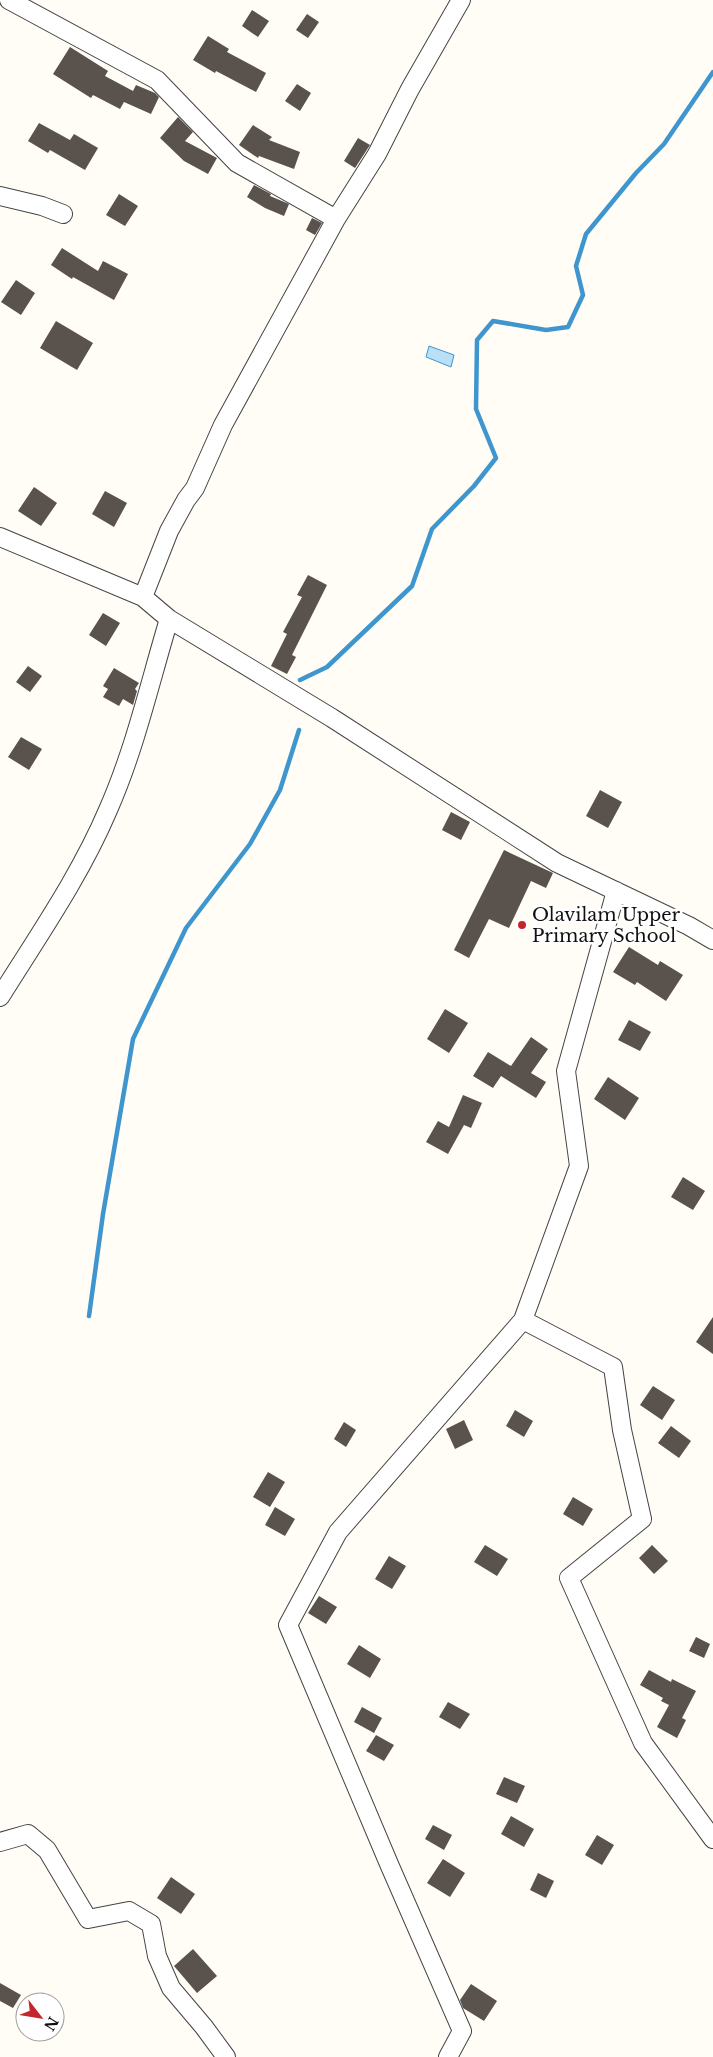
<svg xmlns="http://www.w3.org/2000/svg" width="713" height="2057" font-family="'Libre Baskerville',serif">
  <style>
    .water { fill: #b9e0f7; stroke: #3f96cf }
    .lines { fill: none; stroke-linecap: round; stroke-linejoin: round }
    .stream { stroke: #3f96cf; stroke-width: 4.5 }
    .building { fill: #5a524d }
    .street-casing { stroke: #444; stroke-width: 20 }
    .street { stroke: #fff; stroke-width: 18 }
    .poi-dot { fill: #c4262e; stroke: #fff; stroke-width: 2 }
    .labels { text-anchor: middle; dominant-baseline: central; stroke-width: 5; stroke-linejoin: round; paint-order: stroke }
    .poi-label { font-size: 18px; fill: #111; stroke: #fff; text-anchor: start }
  </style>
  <rect width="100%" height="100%" fill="#fffdf5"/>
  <path class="water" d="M429 346 454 355 451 367 426 357Z"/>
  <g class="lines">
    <path class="stream" d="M300 680 327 667 412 586 432 529 474 486 496 458 476 409 477 340 493 321 546 330 568 327 583 295 576 266 586 234 636 173 664 144 713 72
      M89 1316 103 1214 133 1039 186 928 250 844 280 790 299 730"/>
  </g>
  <path class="building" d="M252 10 269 21 258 37 242 26Z
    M307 14 319 22 308 38 296 30Z
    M208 36 229 49 227 52 266 73 256 92 216 71 215 73 193 60Z
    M70 47 108 71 105 76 133 91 136 85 155 93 159 97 151 114 124 102 120 109 93 95 91 98 53 74Z
    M297 84 311 93 300 111 285 101Z
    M178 117 193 132 185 141 217 158 208 174 184 161 160 138Z
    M39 123 70 140 74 134 98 148 85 170 50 150 48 153 28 141Z
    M253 125 272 137 269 140 300 152 294 169 259 156 258 158 239 145Z
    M358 138 370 145 355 168 344 161Z
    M254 185 271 194 270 196 289 204 284 216 265 208 247 197Z
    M119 194 138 206 125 226 106 215Z
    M312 218 322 223 315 235 306 230Z
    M62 248 98 271 103 261 128 274 114 300 73 277 72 279 51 265Z
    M16 280 35 293 21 315 1 302Z
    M56 321 93 343 77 370 40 348Z
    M34 487 57 503 41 526 18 511Z
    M105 491 127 503 114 527 92 514Z
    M308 575 327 585 292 655 296 657 287 674 271 666 287 634 283 632 302 597 297 595Z
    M103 613 120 623 106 646 89 635Z
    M28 666 42 676 30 692 16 682Z
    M114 668 139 683 135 689 137 691 133 705 123 699 119 706 103 697 108 689 103 686Z
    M21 737 42 749 29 770 8 757Z
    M600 790 622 802 608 828 586 816Z
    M451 812 470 822 461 840 442 830Z
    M504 850 553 873 546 888 531 881 509 928 489 919 469 958 454 950Z
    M629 947 658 965 660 961 683 975 666 1001 637 982 635 985 613 972Z
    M445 1009 468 1023 449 1053 427 1039Z
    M629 1020 651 1032 640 1051 618 1040Z
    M531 1037 548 1049 531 1073 546 1082 536 1098 501 1076 493 1088 473 1076 488 1052 511 1066Z
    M608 1077 639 1098 625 1120 594 1099Z
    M463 1095 482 1103 471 1128 464 1125 448 1154 426 1142 438 1121 449 1127Z
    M683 1177 705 1191 693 1210 671 1197Z
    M713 1317V1354L696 1342Z
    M653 1386 675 1400 662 1420 640 1405Z
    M515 1410 533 1421 524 1437 506 1426Z
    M464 1420 473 1440 455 1449 446 1429Z
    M344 1422 356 1430 346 1447 334 1439Z
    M671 1426 691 1441 679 1458 658 1443Z
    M268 1472 285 1482 270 1507 253 1497Z
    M573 1497 593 1509 583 1526 563 1514Z
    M275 1507 295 1519 285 1536 265 1525Z
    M485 1545 508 1559 497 1576 474 1562Z
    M652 1545 668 1561 654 1574 639 1558Z
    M389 1556 406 1566 392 1589 375 1579Z
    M319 1596 337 1607 326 1624 308 1613Z
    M696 1637 710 1644 704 1658 689 1651Z
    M359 1645 381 1659 370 1678 347 1664Z
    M649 1670 671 1682 672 1679 696 1691 682 1718 686 1720 677 1738 657 1727 669 1705 661 1701 663 1698 640 1685Z
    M448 1702 470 1714 460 1729 439 1717Z
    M362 1707 382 1718 374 1733 354 1722Z
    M376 1735 394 1745 384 1761 366 1751Z
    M504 1777 525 1786 517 1803 496 1794Z
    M511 1816 534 1829 524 1847 501 1834Z
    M433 1825 452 1835 444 1850 425 1839Z
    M597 1835 614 1845 602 1865 585 1855Z
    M443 1859 465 1873 450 1897 427 1883Z
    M538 1873 554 1881 546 1898 530 1890Z
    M171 1877 195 1894 181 1914 157 1898Z
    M193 1949 217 1976 197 1993 174 1966Z
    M0 1983 21 1995 13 2008 0 2001Z
    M471 1984 497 2001 484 2021 463 2008 460 2000Z"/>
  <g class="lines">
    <g class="street-casing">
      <path id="street" d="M9 0 157 80 237 163 336 219 377 154 410 89 461 0
        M0 196 42 206 63 214
        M0 537 143 597
        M169 619 332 718 557 863 689 926 713 940
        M0 997C38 936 80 876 108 810 135 749 150 682 169 619L143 597 169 531 186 500 195 488 223 425 336 219
        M523 1320 613 1367 622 1430 642 1519 569 1578 643 1743 713 1839
        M0 1842 28 1834 47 1850 88 1919 129 1911 151 1924 157 1956 171 1988 204 2027 226 2057
        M448 2057 462 2031 389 1864 288 1625 338 1532 523 1320 579 1166 566 1071 616 891"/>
    </g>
    <use href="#street" class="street"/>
  </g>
  <circle class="poi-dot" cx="522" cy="925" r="5"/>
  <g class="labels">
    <g class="poi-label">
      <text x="532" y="915">Olavilam Upper<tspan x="532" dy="21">Primary School</tspan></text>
    </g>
  </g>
  <g transform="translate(40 2017) rotate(121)"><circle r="24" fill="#ffffff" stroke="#a0a0a0"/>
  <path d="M0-4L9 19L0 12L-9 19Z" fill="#c4262e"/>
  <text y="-8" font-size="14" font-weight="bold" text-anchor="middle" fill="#111111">N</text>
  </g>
</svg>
